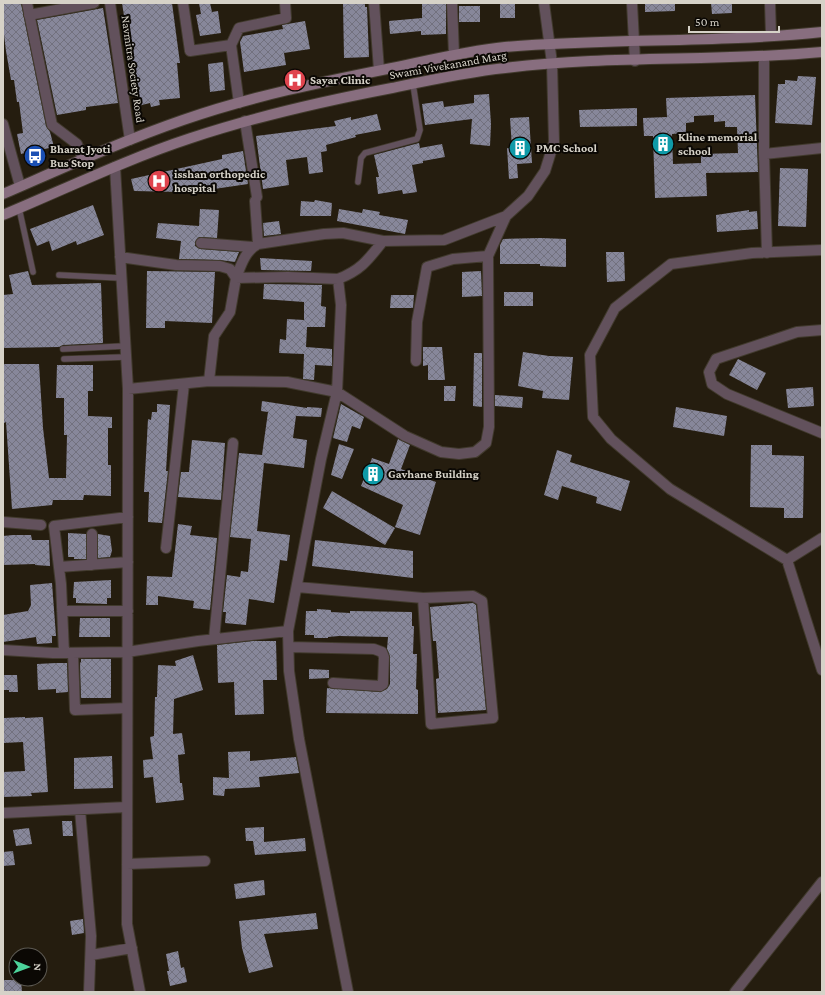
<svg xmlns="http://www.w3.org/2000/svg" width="825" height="995" font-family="'Crimson Pro',serif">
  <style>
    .building { fill: url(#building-cross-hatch); fill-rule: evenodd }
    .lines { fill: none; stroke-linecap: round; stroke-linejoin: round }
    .service-casing { stroke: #413a2d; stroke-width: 7 }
    .minor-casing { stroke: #413a2d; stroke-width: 12 }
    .tertiary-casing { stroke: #413a2d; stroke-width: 12 }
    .secondary-casing { stroke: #413a2d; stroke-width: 12 }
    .service { stroke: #62515c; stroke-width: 5.5 }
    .minor { stroke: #62515c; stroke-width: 10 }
    .tertiary { stroke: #62515c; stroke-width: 10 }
    .secondary { stroke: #886e7f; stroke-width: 10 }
    .labels { text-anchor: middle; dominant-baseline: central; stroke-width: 4; stroke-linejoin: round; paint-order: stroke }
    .street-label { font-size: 12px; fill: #d6d2c8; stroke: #0b0804 }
    .poi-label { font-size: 12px; font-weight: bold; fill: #d6d2c8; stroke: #0b0804; text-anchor: start }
  </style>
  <defs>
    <pattern id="building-cross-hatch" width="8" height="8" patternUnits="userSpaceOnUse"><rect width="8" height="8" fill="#87879a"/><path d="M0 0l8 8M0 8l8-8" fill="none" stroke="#72717e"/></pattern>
  </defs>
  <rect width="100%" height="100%" fill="#251d0f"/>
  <path class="building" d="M3 3H21L46 126 50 132 54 147 21 154 17 134 23 133 19 102H17L14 80H11L6 51 3 27Z
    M122 3H172L180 63H177L180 98 159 100 160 105 151 107 150 103 138 106Z
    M199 3H210L212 12 218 11 221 33 200 36 196 15 201 14Z
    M343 3H365V7H367L369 57 344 58Z
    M422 3H446V34L421 35V31L390 34 389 21 422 18Z
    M500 3H515V18H500Z
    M645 3H675V11L645 12Z
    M711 3H732V13L712 14Z
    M459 6H480V22H459Z
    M103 8 118 103 86 107V110L57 115 37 20Z
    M305 21 310 49 284 53 286 65 244 72 240 42 243 36 283 29 282 25Z
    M223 62 225 90 210 92 208 64Z
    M798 76 816 77 812 125 775 123 778 84H785V80L797 81Z
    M489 94 491 124 490 146 470 144 472 119 425 125 422 104 443 101 444 107 474 103V95Z
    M755 95 758 172 706 173 707 196 655 198 653 136H644L643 118 667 117 666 98ZM714 115V122L725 121V127H737L738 153 701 154V163L673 164 672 134 686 133V123L694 122V116Z
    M637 108V126L580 127 579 110Z
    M377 114 381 130 355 135 356 137 326 145 327 151 321 152 323 172 309 174 307 157 286 160 289 185 263 189 256 136 336 126 334 121 351 117V120Z
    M529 117 532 163 517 164 518 178 509 179 507 148H512L510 118Z
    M419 143 420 148 442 144 445 157 423 161V163L412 165 417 192 403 194 402 190 378 194 376 177H379L374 155Z
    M243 151 248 184 214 189V192L201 194V191L196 192 195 189 179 192 134 191 131 179 222 159V155Z
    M780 168 808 169 806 227 778 226Z
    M315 200 332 203 331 216H300L301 201 314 202Z
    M93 205 104 235 77 245 76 241 52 251 49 241 37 246 30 229Z
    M200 209 219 210 217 238 199 237 195 242V246L200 249 239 252 235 262 220 260 179 259 181 241 156 238 158 223 199 226Z
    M339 209 362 213 363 209 380 212 379 215 408 220 405 234 337 221Z
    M749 210V212L757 211 758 229 717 232 716 215Z
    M279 221 281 234 264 236 263 223Z
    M541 238 566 239V267L540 266V264H500V245L503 239Z
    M606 252H624L625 281 607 282Z
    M260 258 312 261 311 271 261 270Z
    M28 271 32 285 101 283 103 343 63 345 59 347 3 348V295L13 294 9 275Z
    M147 271 215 272 212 323 165 321V328H146Z
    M481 271 482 296 462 297V272Z
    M264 284 322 285 321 306 326 307 325 327H307L306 347 332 349V366L315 365 314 380 303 379 304 354 279 353 280 339 286 340 287 319 304 320V302L263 299Z
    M504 292H533V306H504Z
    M391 295H414L413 308H390Z
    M423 347H442L445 380H428V365L423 366Z
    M523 352 549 356 573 357 569 400 542 398 543 391 518 386Z
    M474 353H482V407L473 406Z
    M738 359 766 373 757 390 729 375Z
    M3 364H39L43 428 49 478H66L67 435H64V398H56L57 365H93V391H88V416L112 417V428H108V465H111V496L84 495 83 500H53L52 505 12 509 6 422 4 423 3 411Z
    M444 386H456L455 401H444Z
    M813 387 814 406 788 408 786 389Z
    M495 395 523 397 522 408 495 406Z
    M262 401 307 408V407L322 408 321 417 296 416 293 438 307 440 304 468 264 463 257 531 290 535 287 561 280 560 274 603 249 599 246 625 225 623 226 612H223L227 575 240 577 241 571 248 572 251 539 230 537 239 453 262 455 268 412 261 411Z
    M157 404 170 405 166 471H168L162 523 148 522 149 492H144L148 419 151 420 152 412H157Z
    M341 404 364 417 360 429 352 426 347 442 333 438Z
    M676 407 727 416 724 436 673 427Z
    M398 439 410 445 401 469 436 482 420 535 395 527 403 505 361 486 372 458 389 464Z
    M192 440 225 443 221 500 178 497 181 472H189Z
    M339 444 354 449 342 479 331 475Z
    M751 445H772V455L804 456 803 518H784V508L750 507Z
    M557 450 572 455 570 462 630 481 621 511 596 503 597 497 562 486 558 500 544 495Z
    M332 491 395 528 385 545 323 508Z
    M178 524 192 526 190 535 217 538 210 610 193 608 194 601 158 596V605H146L147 576 172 577Z
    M68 533 86 534V559H74V557H68Z
    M98 534 110 536 112 551 110 557 98 558Z
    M13 535H31L32 540H49L50 566 35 565V564L3 565V536Z
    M315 540 413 551V578L312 566Z
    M111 580V598H107V604L76 603V598H73L74 582Z
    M52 583 56 636H52V643L37 644 36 637 3 642V615L28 611 31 605 30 585Z
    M473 603 476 605 486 710 438 713 436 679 439 678 436 641H433L430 607Z
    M317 609 331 610V612L350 613V611L412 612V626H414L413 654H417L416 689 418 690V714L326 713 327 688 380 692 387 689 390 684V657L387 649 388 637 339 636 328 637V638H314V635H305L306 611H317Z
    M80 618H110V637H79Z
    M253 641H276L277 680H263L264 714 235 715 234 682 218 683 217 645Z
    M193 655 203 690 174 699 173 734 182 733 185 754 178 755 180 783H182L184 800 156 803 153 777 144 778 143 760 153 759 150 737 154 736 155 697H157L158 665 176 666 175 661Z
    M81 659H111V698H81L80 663 81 662Z
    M56 663H67L68 692 56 693V689L38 690 37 664Z
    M309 669 329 670V678L309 679Z
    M3 675H17L18 692H9V690H3Z
    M25 717V718L43 717 48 792 31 793 32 796 3 797V772L25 771 23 742 3 743V721L4 718Z
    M250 751V761L296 757 299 773 259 777 260 787 225 789 224 796 213 795V777L229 778 228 752Z
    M112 756 113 788 74 789V758Z
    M62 821H72L73 836H63Z
    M264 827V842L305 838 306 851 255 855 253 841H246L245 828Z
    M29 828 32 844 16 846 13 830Z
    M13 851 15 865 3 866V852Z
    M264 880 265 895 236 899 234 884Z
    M316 913 318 929 264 934 273 967 249 973 242 948 239 921Z
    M83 919 84 933 72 935 70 921Z
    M178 951 181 968 184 967 187 982 170 986 167 971H169L166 954Z
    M3 980H21L22 992H3Z"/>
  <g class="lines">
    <g class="service-casing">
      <path id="service" d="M358 182 361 158 365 153 417 139 420 130 413 84
        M19 208 33 272
        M59 275 121 278
        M63 349 125 346
        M64 359 126 357"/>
    </g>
    <g class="minor-casing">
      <path id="minor" d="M27 3 52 125 77 144 83 159
        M110 3 130 140
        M183 3 190 51 231 45 239 103
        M374 3 379 70
        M452 3 454 55
        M770 3 771 35
        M29 15 94 3
        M231 45 239 28 286 18 285 3
        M764 56V154L767 253
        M245 121 257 197
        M3 124 20 186
        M764 154 822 148
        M115 167 128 389 127 924 140 992
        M255 201 258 244
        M201 243 253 247
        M822 250 752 253 671 264 615 308 590 355 593 417 611 439 670 489 787 560 822 670
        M120 257 176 265 220 266 230 269 236 278
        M236 278C241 265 245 251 258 244L324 234 343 233 383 241
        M822 330 797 332 716 359 709 372 712 384 727 394 822 433
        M416 361 417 322 427 267 453 259 488 256
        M209 381 214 336 230 312 236 278 288 277 338 279
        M128 389 209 381 287 382 337 392 405 436 441 452 459 454 475 452 486 443 489 427 488 256 506 216
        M3 522 41 525
        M92 534V565
        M166 548 184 384
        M787 560 822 538
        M59 567 128 562
        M297 587 423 598 431 724 493 718 482 601 473 596 423 598
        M62 611H128
        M214 639 233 443
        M289 647 374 649 382 652 384 657 383 684 380 686 333 683
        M3 650 53 653 127 652 198 641 288 631
        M64 653 61 584 54 526 128 517
        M73 653 75 710 127 708
        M80 810 91 936 89 992
        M3 813 127 807
        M127 864 205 861
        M91 955 132 948
        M348 992 299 739 289 671 288 631 321 459 337 392 341 305 338 279C361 270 368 260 383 241L444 240 506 216 528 196 545 171 554 142 552 63 544 3
        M735 992 822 882"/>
    </g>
    <g class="tertiary-casing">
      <path id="tertiary" d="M632 3 635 61"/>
    </g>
    <g class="secondary-casing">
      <path id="secondary" d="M3 194C63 168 122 141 183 120 252 96 322 82 392 68 430 60 467 51 505 47 610 38 717 43 822 32
        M3 215C65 189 127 159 191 138 257 116 324 101 392 88 430 80 467 72 505 68 610 55 717 62 822 52"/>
    </g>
    <use href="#service" class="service"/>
    <use href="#minor" class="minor"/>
    <use href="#tertiary" class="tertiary"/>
    <use href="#secondary" class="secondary"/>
  </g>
  <defs>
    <g id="hospital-disc" transform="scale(1.15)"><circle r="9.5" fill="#e0444e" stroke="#0b0804"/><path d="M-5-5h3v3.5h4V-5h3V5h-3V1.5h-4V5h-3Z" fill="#fff"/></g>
    <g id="building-disc" transform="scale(1.15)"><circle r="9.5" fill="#0f9aa8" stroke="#0b0804"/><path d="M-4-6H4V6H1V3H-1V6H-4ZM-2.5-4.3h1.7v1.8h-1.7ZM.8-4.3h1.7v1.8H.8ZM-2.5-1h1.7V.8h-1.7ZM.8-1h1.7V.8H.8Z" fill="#fff"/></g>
    <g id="bus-disc" transform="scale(1.15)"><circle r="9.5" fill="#1a4fb4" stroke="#0b0804"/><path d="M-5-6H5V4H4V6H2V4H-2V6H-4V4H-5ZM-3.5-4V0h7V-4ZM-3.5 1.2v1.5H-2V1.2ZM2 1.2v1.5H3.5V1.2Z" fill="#fff"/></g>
  </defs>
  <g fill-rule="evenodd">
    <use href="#hospital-disc" x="295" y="80"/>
    <use href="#building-disc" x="663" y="144"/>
    <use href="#building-disc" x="520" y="148"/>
    <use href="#bus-disc" x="35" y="156"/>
    <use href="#hospital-disc" x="159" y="181"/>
    <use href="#building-disc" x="373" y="474"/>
  </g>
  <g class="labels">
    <g class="street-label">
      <text transform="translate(448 65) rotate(-10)">Swami Vivekanand Marg</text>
      <text transform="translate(133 69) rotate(82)">Navmitra Society Road</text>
    </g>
    <g class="poi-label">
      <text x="310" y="80">Sayar Clinic</text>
      <text x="678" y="137">Kline memorial<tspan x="678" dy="14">school</tspan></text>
      <text x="536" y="148">PMC School</text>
      <text x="50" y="149">Bharat Jyoti<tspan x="50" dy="14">Bus Stop</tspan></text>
      <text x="174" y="174">isshan orthopedic<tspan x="174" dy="14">hospital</tspan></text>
      <text x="388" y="474">Gavhane Building</text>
    </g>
  </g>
  <rect width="825" height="995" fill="none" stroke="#d6d2c8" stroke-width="8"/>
  <g transform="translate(28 967) rotate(91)"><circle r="19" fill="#0b0804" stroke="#5c5952"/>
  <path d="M0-3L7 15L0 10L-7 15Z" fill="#4cd39a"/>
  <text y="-6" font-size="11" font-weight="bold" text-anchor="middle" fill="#d6d2c8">N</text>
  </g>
  <path d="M689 26v6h90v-6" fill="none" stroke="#d6d2c8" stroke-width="2"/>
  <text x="695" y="26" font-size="12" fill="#d6d2c8" stroke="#0b0804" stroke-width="3" paint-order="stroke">50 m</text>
</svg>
